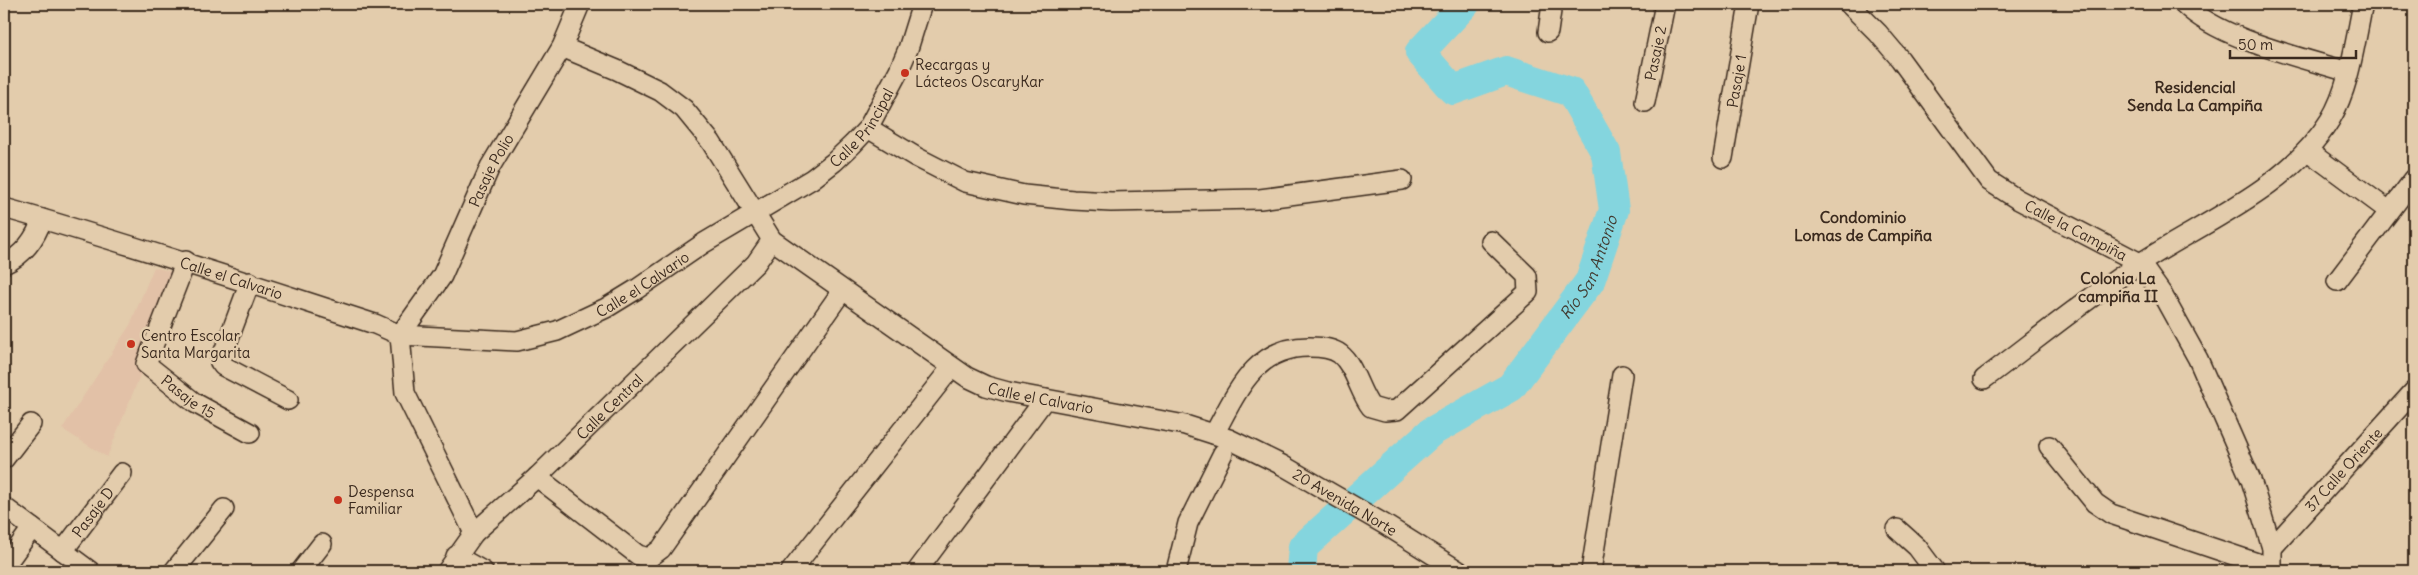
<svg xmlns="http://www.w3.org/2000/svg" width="2418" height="575" font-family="Delius,sans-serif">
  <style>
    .built { fill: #e2c1a7 }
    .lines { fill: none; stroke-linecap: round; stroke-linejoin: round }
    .river { stroke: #84d5de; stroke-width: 30 }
    .minor-casing { stroke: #3b2a1e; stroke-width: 22 }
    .minor { stroke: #e3ccac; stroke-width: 19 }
    .poi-dot { fill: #c8321e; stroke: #e3ccac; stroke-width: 2 }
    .labels { text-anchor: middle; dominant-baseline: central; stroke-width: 5; stroke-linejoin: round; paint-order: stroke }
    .street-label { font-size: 15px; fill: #3b2a1e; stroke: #e3ccac }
    .poi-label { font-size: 15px; fill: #3b2a1e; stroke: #e3ccac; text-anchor: start }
    .neighbourhood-label { font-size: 16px; font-weight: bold; fill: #3b2a1e; stroke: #e3ccac }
    .water-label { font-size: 16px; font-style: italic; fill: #423b31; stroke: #e3ccac }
  </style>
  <rect width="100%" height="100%" fill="#e3ccac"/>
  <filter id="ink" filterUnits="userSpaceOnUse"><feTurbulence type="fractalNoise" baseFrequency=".02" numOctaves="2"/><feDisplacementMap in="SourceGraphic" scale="10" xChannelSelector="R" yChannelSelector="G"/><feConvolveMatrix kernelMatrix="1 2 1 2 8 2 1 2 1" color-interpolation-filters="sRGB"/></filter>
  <g filter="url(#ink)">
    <path class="built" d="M154 267 172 272 137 362 143 368 107 457 62 429 130 325Z"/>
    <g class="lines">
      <path class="river" id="s1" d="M1301 571 1303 547 1431 432 1511 387 1590 281 1614 210 1606 153 1571 92 1506 71 1453 90 1420 52 1465 4"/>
      <g class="minor-casing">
        <g id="minor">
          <path id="s2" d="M1849 4 1878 33 1900 59 1989 181 2017 199 2140 263 2162 294 2198 359 2251 480 2272 548V571"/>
          <path d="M2184 4C2219 39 2300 57 2348 72"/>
          <path d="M1548 32 1552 4"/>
          <path id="s3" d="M562 47 617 70 660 91 684 109 711 142 772 240 967 377 986 386 1008 392 1185 425 1229 439 1282 465 1384 524 1459 571"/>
          <path id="s4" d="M1645 102 1665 4"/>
          <path d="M868 128 916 157 965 182 1024 195 1073 200 1111 202 1260 199 1402 180"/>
          <path d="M2308 151 2389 211"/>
          <path id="s5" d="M1723 158 1749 4"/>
          <path id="s6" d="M4 208C128 243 251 284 375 324L400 335 517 341 557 331 606 308 637 289 704 243 812 179 834 162 853 144 868 128 899 70 908 49 922 4"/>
          <path id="s7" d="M186 261 146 364 195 403 250 433"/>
          <path d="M4 264C23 256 36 238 42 219"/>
          <path d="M2337 281 2414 179"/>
          <path d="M250 282 220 362 223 366 288 400"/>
          <path id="s8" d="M400 335 442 276 490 167 562 47 580 4"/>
          <path d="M400 335 405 393 474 533"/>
          <path d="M1984 379C2036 340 2087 298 2142 262 2207 220 2288 188 2330 120 2350 87 2355 41 2363 4"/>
          <path d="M1214 434C1237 392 1255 346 1310 347 1320 347 1332 348 1340 354 1355 366 1359 392 1371 407L1385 411 1397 410 1528 292 1527 276 1491 241"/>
          <path d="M2049 446 2095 503 2111 514 2272 568"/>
          <path d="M4 459 31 424"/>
          <path d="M537 477 638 555 649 558 661 549 842 291"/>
          <path d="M4 507 90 571"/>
          <path d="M1897 529 1917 547 1935 571"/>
          <path id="s9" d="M2272 548 2414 391"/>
          <path id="s10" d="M63 551 122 473"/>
          <path d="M456 556 483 571"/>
          <path d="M4 567 32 528"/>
          <path d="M174 571 224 509"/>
          <path d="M301 571 322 544"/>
          <path id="s11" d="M447 571 474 533 537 477 756 263 772 240"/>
          <path d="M791 571 951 368"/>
          <path d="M917 571 1045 399"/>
          <path d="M1176 571 1188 523 1223 453"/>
          <path d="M1591 571 1622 375"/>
        </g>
      </g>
      <use href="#minor" class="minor"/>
    </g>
  </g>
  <g class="poi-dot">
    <circle cx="905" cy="73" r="5"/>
    <circle cx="131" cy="344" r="5"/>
    <circle cx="338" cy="500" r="5"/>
  </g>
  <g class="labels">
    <g class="street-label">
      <text stroke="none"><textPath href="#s4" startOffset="50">Pasaje 2</textPath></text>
      <text stroke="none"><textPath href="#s5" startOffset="78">Pasaje 1</textPath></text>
      <text stroke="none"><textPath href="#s6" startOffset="944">Calle Principal</textPath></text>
      <text stroke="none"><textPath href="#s8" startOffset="189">Pasaje Polio</textPath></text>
      <text stroke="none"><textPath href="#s2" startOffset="326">Calle la Campiña</textPath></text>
      <text stroke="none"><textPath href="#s6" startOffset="238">Calle el Calvario</textPath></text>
      <text stroke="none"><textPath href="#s6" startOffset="672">Calle el Calvario</textPath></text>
      <text stroke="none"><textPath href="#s7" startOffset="164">Pasaje 15</textPath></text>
      <text stroke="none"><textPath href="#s3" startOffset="611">Calle el Calvario</textPath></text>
      <text stroke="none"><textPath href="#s11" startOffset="232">Calle Central</textPath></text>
      <text stroke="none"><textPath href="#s9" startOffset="106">37 Calle Oriente</textPath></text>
      <text stroke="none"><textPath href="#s3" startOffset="936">20 Avenida Norte</textPath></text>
      <text stroke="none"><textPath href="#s10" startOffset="49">Pasaje D</textPath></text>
    </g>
    <g class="poi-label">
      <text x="915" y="64">Recargas y<tspan x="915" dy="17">Lácteos OscaryKar</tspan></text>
      <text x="141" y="335">Centro Escolar<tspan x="141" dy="17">Santa Margarita</tspan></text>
      <text x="348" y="491">Despensa<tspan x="348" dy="17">Familiar</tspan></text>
    </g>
    <g class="neighbourhood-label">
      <text x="2195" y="87">Residencial<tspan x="2195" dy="18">Senda La Campiña</tspan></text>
      <text x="1863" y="217">Condominio<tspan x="1863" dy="18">Lomas de Campiña</tspan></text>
      <text x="2118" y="278">Colonia La<tspan x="2118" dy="18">campiña II</tspan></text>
    </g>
    <g class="water-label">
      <text stroke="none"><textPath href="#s1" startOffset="432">Río San Antonio</textPath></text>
    </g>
  </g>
  <rect width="2418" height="575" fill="none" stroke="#e3ccac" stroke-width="20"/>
  <rect x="10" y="10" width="2398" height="555" fill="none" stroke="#3b2a1e" stroke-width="2" filter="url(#ink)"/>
  <path d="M2230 50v8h126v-8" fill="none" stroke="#3b2a1e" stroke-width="2.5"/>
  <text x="2238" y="50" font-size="15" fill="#3b2a1e" stroke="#e3ccac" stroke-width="4" paint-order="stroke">50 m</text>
</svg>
